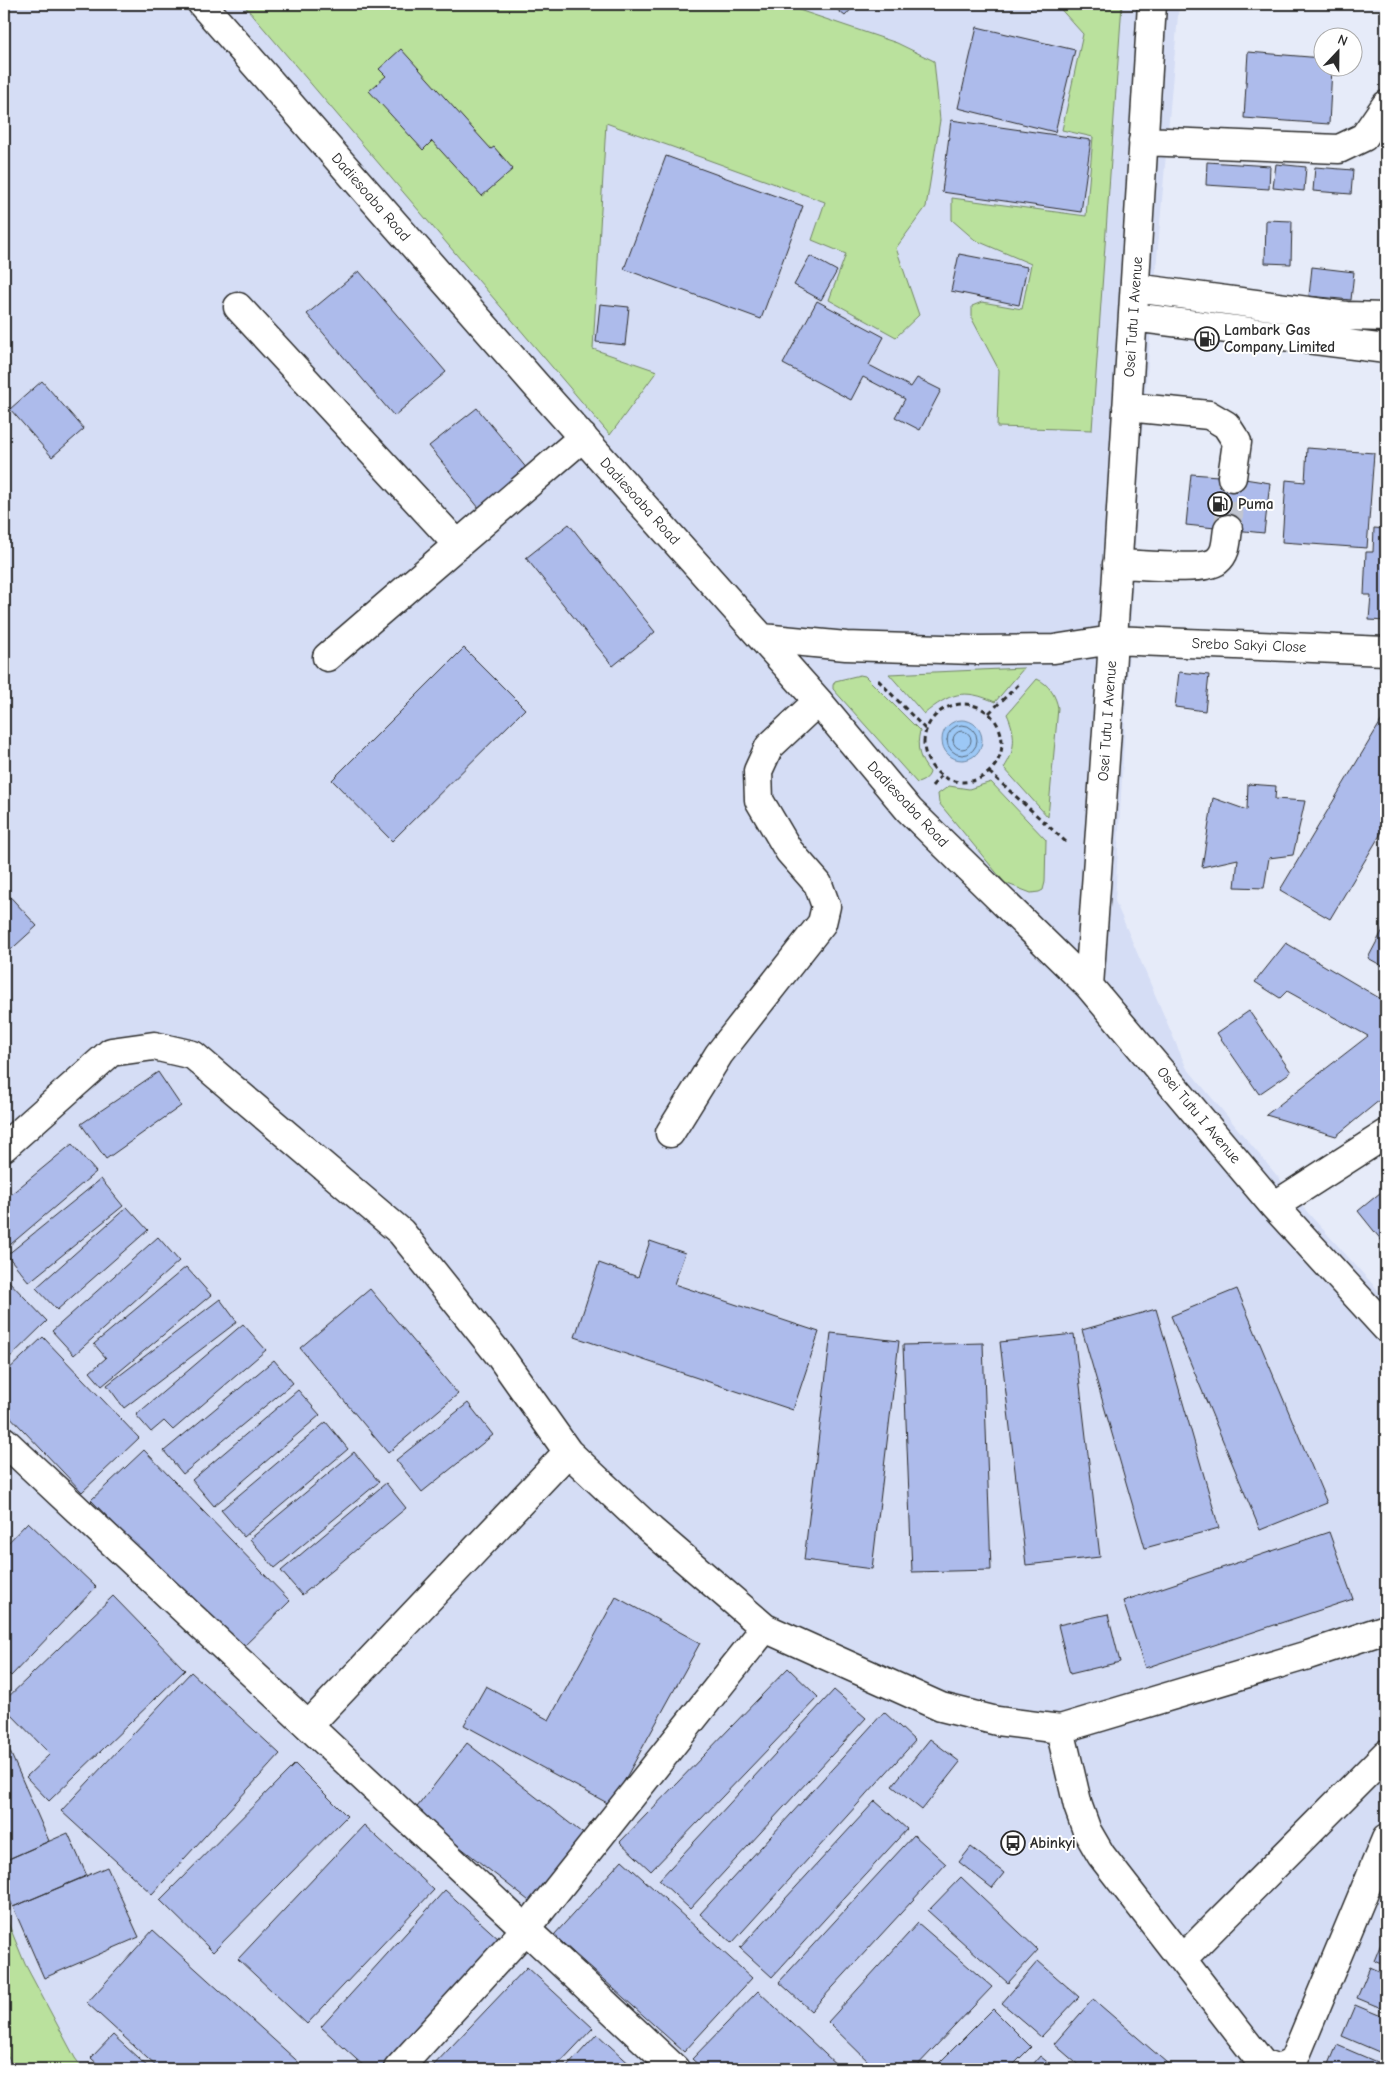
<svg xmlns="http://www.w3.org/2000/svg" width="1390" height="2073" font-family="'Comic Neue',sans-serif">
  <style>
    .built { fill: #d5ddf5 }
    .green { fill: #bae19d; stroke: #728664 }
    .water { fill: #9cc8f6; stroke: #6f89a5 }
    .lines { fill: none; stroke-linecap: round; stroke-linejoin: round }
    .shore { stroke: #586a7c; stroke-width: 1 }
    .building { fill: #adbbeb; stroke: #2b2b2b }
    .minor-tunnel { stroke: #c1c5d0; stroke-width: 28; stroke-dasharray: 28 14; stroke-linecap: butt }
    .minor-casing { stroke: #2b2b2b; stroke-width: 31 }
    .path { stroke: #2b2b2b; stroke-width: 3; stroke-dasharray: 5 4; stroke-linecap: butt }
    .minor { stroke: #fff; stroke-width: 28 }
    .labels { text-anchor: middle; dominant-baseline: central; stroke-width: 4; stroke-linejoin: round; paint-order: stroke }
    .street-label { font-size: 15px; fill: #2b2b2b; stroke: #fff }
    .poi-label { font-size: 15px; font-weight: bold; fill: #2b2b2b; stroke: #fff; text-anchor: start }
  </style>
  <rect width="100%" height="100%" fill="#e6ebf9"/>
  <filter id="ink" filterUnits="userSpaceOnUse"><feTurbulence type="fractalNoise" baseFrequency=".02" numOctaves="2"/><feDisplacementMap in="SourceGraphic" scale="10" xChannelSelector="R" yChannelSelector="G"/><feConvolveMatrix kernelMatrix="1 2 1 2 8 2 1 2 1" color-interpolation-filters="sRGB"/></filter>
  <g filter="url(#ink)">
    <path class="built" d="M4 4H1179L1140 454 1115 901 1186 1067 1309 1214 1386 1299V2069H60L4 1963Z"/>
    <path class="green" d="M243 4H788L790 7 897 43 934 61 940 120 926 207 896 248 919 315 896 337 829 300 846 254 812 240 825 202 606 123 593 349 657 371 610 435Z
      M1056 4H1122L1092 430 997 427 999 370 972 319V306L982 302 1022 309 1031 264 975 240 952 220V198L1086 216 1093 137 1062 130 1083 34Z
      M1024 668 995 702C964 688 950 693 924 714L889 674Z
      M860 675 865 676 920 731C916 748 919 759 930 772 929 778 922 782 917 783L833 689V685L835 681Z
      M1037 679C1049 684 1056 696 1058 708L1048 817 1004 768C1016 750 1016 734 1007 714Z
      M991 782 1046 840 1045 882 1043 890 1039 892 1031 893 1005 883 939 803 938 794 949 786 969 789Z
      M4 1913 25 1964 75 2058 83 2069H14L4 2047Z"/>
    <path class="water" d="M942 740a20 20 0 1 1 40 0a20 20 0 1 1-40 0Z"/>
    <g class="lines">
      <path class="shore" d="M947 740a15 15 0 1 1 30 0a15 15 0 1 1-30 0Z
        M953 740a9 9 0 1 1 18 0a9 9 0 1 1-18 0Z"/>
    </g>
    <path class="building" d="M830 4H856L845 16Z
      M977 27 1075 50 1055 132 958 108Z
      M401 49 491 149 494 147 513 169 482 196 432 141 423 150 369 91 386 76 379 69Z
      M1248 52 1322 58V68H1332L1329 124 1244 118Z
      M951 120 1091 140 1081 212 942 192Z
      M666 156 803 206 761 319 624 269Z
      M1207 162 1270 166 1269 189 1206 185Z
      M1276 164 1306 167 1304 191 1273 188Z
      M1315 167 1353 170 1351 194 1313 191Z
      M1266 220 1292 221 1291 264 1265 263Z
      M959 254 1027 267 1019 305 951 291Z
      M810 256 837 271 821 300 794 285Z
      M1312 267 1354 272 1351 300 1309 296Z
      M359 271 446 372 394 416 307 314Z
      M817 301 884 337 869 365 911 387 917 378 941 390 920 430 895 417 905 399 863 377 851 400 783 364Z
      M600 304 629 307 625 345 596 342Z
      M42 381 84 429 52 457 10 409Z
      M477 408 528 470 479 508 429 446Z
      M1307 448 1374 453 1367 548 1282 542 1286 480 1305 482Z
      M1191 474 1232 477 1270 483 1264 533 1186 525Z
      M569 524 655 632 613 666 526 558Z
      M1374 528 1386 529V621L1369 620 1371 595H1364L1366 552H1373Z
      M464 648 525 709 392 841 332 780Z
      M1179 672 1209 675 1205 711 1175 707Z
      M1386 713V825L1330 919 1280 890Z
      M1248 784 1276 786 1275 799 1305 801 1293 855 1269 858 1264 888 1235 887 1238 859 1202 867 1213 798 1247 810Z
      M4 890 37 926 4 956Z
      M1386 924V968L1368 958Z
      M1286 943 1386 1002V1095L1336 1136 1266 1115 1368 1036 1287 991 1280 998 1255 982Z
      M1249 1011 1291 1072 1259 1094 1217 1033Z
      M158 1072 181 1106 106 1159 81 1124Z
      M72 1144 96 1172 4 1250V1200Z
      M101 1179 123 1206 29 1282 7 1255Z
      M1386 1188V1246L1358 1211Z
      M127 1207 148 1230 57 1310 36 1288Z
      M158 1237 179 1261 74 1355 52 1331Z
      M650 1241 685 1253 674 1284 819 1332 793 1410 575 1337 599 1263 638 1277Z
      M186 1267 211 1295 102 1386 90 1372 106 1358 94 1344Z
      M4 1276 47 1321 4 1363Z
      M370 1289 458 1394 388 1453 300 1348Z
      M1237 1289 1327 1503 1260 1530 1171 1316Z
      M220 1299 237 1322 124 1408 107 1385Z
      M1156 1309 1219 1528 1145 1548 1082 1330Z
      M243 1324 266 1350 173 1430 164 1421 151 1432 136 1415Z
      M831 1333 899 1341 872 1569 804 1560Z
      M1074 1334 1100 1557 1026 1565 1000 1342Z
      M43 1337 139 1438 82 1492 4 1410V1374Z
      M983 1343 991 1570 912 1572 903 1345Z
      M274 1360 293 1383 183 1474 164 1451Z
      M298 1390 320 1415 214 1506 192 1480Z
      M468 1403 493 1435 422 1492 396 1460Z
      M326 1422 348 1449 244 1537 221 1510Z
      M144 1450 290 1601 238 1652 91 1500Z
      M354 1452 379 1482 275 1568 250 1539Z
      M386 1483 406 1508 302 1595 281 1571Z
      M28 1522 96 1587 11 1676 4 1669V1547Z
      M1329 1532 1353 1599 1145 1668 1123 1601Z
      M113 1596 185 1670 49 1801 26 1777 50 1754 4 1707V1701Z
      M616 1597 700 1643 611 1805 464 1725 486 1686 549 1720Z
      M1108 1614 1120 1662 1070 1674 1058 1625Z
      M788 1668 818 1697 651 1871 620 1842Z
      M191 1672 280 1754 152 1894 61 1811Z
      M834 1690 866 1718 690 1909 659 1880Z
      M884 1712 915 1741 732 1943 700 1914Z
      M4 1738 49 1841 4 1861Z
      M930 1739 960 1762 922 1810 892 1786Z
      M467 1743 586 1836 533 1904 414 1811Z
      M295 1764 347 1816 213 1952 160 1900Z
      M875 1801 907 1829 772 1977 740 1948Z
      M364 1825 434 1890 307 2024 238 1959Z
      M68 1833 87 1876 13 1907 4 1886V1861Z
      M914 1835 946 1864 811 2011 779 1982Z
      M971 1847 1004 1873 992 1888 959 1862Z
      M622 1860 752 1978 684 2052 554 1935Z
      M107 1867 139 1937 44 1978 13 1907Z
      M961 1877 1038 1950 1008 1983 928 1911Z
      M445 1890 500 1940 382 2069H367L321 2027Z
      M918 1923 992 1987 914 2069H876L828 2022Z
      M153 1930 306 2069H159L87 2003Z
      M1386 1931V1966L1374 1961Z
      M1038 1961 1079 1997 1041 2037 1002 2003Z
      M527 1967 593 2028 554 2069H430Z
      M1370 1967 1386 1974V2010L1357 1998Z
      M758 1991 841 2069H703L692 2059Z
      M1093 1999 1174 2069H1083L1054 2044Z
      M1355 2005 1386 2018V2055L1342 2036Z
      M993 2009 1031 2047 1009 2069H933Z
      M597 2034 635 2069H565Z
      M113 2035 150 2069H103L91 2058Z
      M1337 2045 1386 2066V2069H1327Z
      M1040 2056 1056 2069H1029Z"/>
    <g class="lines">
      <path class="minor-tunnel" d="M1228 529 1232 477"/>
      <g class="minor-casing">
        <path id="minor" d="M202 4 535 384 818 701 909 810 1089 986 1274 1206 1386 1328
          M1143 141 1339 149 1364 137 1386 105
          M1135 288 1346 316 1386 317
          M238 307 458 545
          M1133 317 1386 349
          M1127 407 1209 415 1226 425 1237 442 1232 477
          M1117 564C1137 564 1203 572 1217 561 1227 553 1226 541 1228 529
          M762 638 846 646 975 650 1054 649 1112 640 1386 651
          M327 657 583 437
          M1089 986 1110 688 1152 4
          M670 1133 719 1054 822 923 826 906 818 884 789 851 759 800 758 771 769 747 818 701
          M4 1147 111 1052 154 1046 193 1055 401 1232 500 1356 568 1452 651 1530 765 1628 941 1707 997 1721 1060 1729 1308 1655 1386 1629
          M1274 1206 1386 1134
          M4 1441 675 2069
          M309 1725 568 1452
          M1060 1729 1078 1806 1087 1831 1101 1855 1262 2063 1279 2069 1293 2062 1386 1839
          M1182 1959 1386 1754
          M398 2069 525 1930 765 1628"/>
      </g>
      <path class="path" d="M878 680 926 730
        M924 743a39 39 0 1 1 78 0a39 39 0 1 1-78 0Z
        M989 713 1019 684
        M989 772 1066 842
        M932 786 942 775"/>
      <use href="#minor" class="minor"/>
    </g>
  </g>
  <defs>
    <g id="fuel-ring" transform="scale(1.25)"><circle r="9.5" fill="#fff" stroke="#2b2b2b" stroke-width="1.5"/><path d="M-5.5-6h7V0h2V4h1.3V-2.5L3-4.5l.8-.8L6-3V5H2.5V1h-1V6h-7ZM-4.2-4.7v3.2H.2V-4.7Z" fill="#2b2b2b"/></g>
    <g id="bus-ring" transform="scale(1.25)"><circle r="9.5" fill="#fff" stroke="#2b2b2b" stroke-width="1.5"/><path d="M-5-6H5V4H4V6H2V4H-2V6H-4V4H-5ZM-3.5-4V0h7V-4ZM-3.5 1.2v1.5H-2V1.2ZM2 1.2v1.5H3.5V1.2Z" fill="#2b2b2b"/></g>
  </defs>
  <g fill-rule="evenodd">
    <use href="#fuel-ring" x="1207" y="339"/>
    <use href="#fuel-ring" x="1220" y="504"/>
    <use href="#bus-ring" x="1013" y="1843"/>
  </g>
  <g class="labels">
    <g class="street-label">
      <text transform="translate(371 197) rotate(49)">Dadiesoaba Road</text>
      <text transform="translate(1133 317) rotate(-86)">Osei Tutu I Avenue</text>
      <text transform="translate(640 501) rotate(48)">Dadiesoaba Road</text>
      <text transform="translate(1249 645) rotate(2)">Srebo Sakyi Close</text>
      <text transform="translate(1107 721) rotate(-86)">Osei Tutu I Avenue</text>
      <text transform="translate(908 804) rotate(47)">Dadiesoaba Road</text>
      <text transform="translate(1199 1115) rotate(50)">Osei Tutu I Avenue</text>
    </g>
    <g class="poi-label">
      <text x="1224" y="330">Lambark Gas<tspan x="1224" dy="17">Company Limited</tspan></text>
      <text x="1238" y="504">Puma</text>
      <text x="1030" y="1843">Abinkyi</text>
    </g>
  </g>
  <rect width="1390" height="2073" fill="none" stroke="#fff" stroke-width="20"/>
  <rect x="10" y="10" width="1370" height="2053" fill="none" stroke="#2b2b2b" stroke-width="2" filter="url(#ink)"/>
  <g transform="translate(1338 52) rotate(22)"><circle r="24" fill="#ffffff" stroke="#aaaaaa"/>
  <path d="M0-4L9 19L0 12L-9 19Z" fill="#2b2b2b"/>
  <text y="-8" font-size="14" font-weight="bold" text-anchor="middle" fill="#2b2b2b">N</text>
  </g>
</svg>
